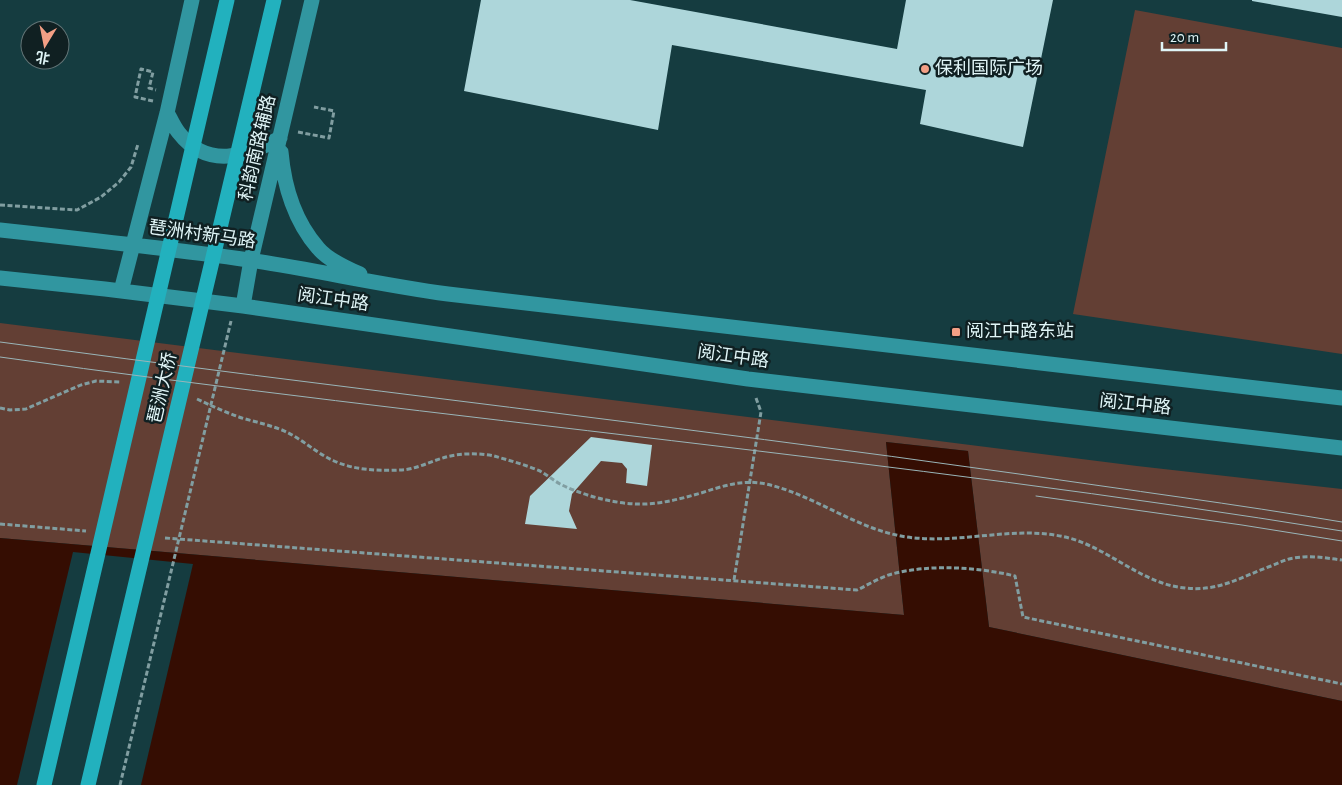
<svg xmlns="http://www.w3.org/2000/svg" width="1342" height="785" font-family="'Alegreya Sans','Noto Sans SC',sans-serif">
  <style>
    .green { fill: #633f34 }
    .water { fill: #350d02 }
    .pier { fill: #153c40 }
    .building { fill: #add6da }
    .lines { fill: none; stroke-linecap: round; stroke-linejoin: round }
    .path { stroke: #819ea1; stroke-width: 3; stroke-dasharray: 5 2.5; stroke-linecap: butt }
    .major { stroke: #3196a0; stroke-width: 15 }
    .highway { stroke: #22b1be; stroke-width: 15 }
    .tram { stroke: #9ab5b8; stroke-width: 1 }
    .poi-dot { fill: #f39f85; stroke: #102022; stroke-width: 2 }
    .labels { text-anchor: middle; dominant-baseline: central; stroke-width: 5; stroke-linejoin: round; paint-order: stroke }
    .poi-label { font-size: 18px; fill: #e0f5f7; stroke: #102022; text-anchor: start }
    .street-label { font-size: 18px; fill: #e0f5f7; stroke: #102022 }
  </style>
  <rect width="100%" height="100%" fill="#153c40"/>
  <path class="green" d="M1135 10 1342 48V354L1073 314Z
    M0 323 1137 466 1342 489V701L989 627 968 451 886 442 904 615 0 538Z"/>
  <path class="water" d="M886 442 968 451 989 627 1342 701V785H0V538L904 615Z"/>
  <path class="pier" d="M73 552 193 564 141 785H17Z"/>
  <path class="building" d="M481 0H630L897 49 906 0H1053L1023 147 920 124 926 90 672 45 658 130 464 91Z
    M1252 0H1342V17L1252 1Z
    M591 437 652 445 647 486 626 483 627 469 622 463 601 461 572 494 569 511 577 529 525 524 530 496Z"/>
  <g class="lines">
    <path class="path" d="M153 101 135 97 141 69 153 72 149 88 156 90
      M298 132 329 138 334 111 314 107
      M0 205 77 210 101 197 119 182 131 167 138 144
      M197 399C212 406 227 413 242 418 256 422 269 425 282 430 301 438 316 453 334 461 354 470 378 471 400 470 415 470 431 461 446 457 461 453 479 453 494 456 508 460 526 465 540 471 547 475 553 480 560 484 582 495 611 503 636 504 658 505 680 499 701 493 723 486 743 479 766 484 815 495 857 530 907 537 961 545 1016 524 1069 538 1110 549 1142 584 1185 588 1218 592 1241 577 1271 566 1279 563 1286 559 1294 558 1310 555 1326 558 1342 560
      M0 408 10 410 26 409 81 385 96 381 121 382
      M0 524 86 531
      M165 538 857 590C868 585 880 577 892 574 930 564 977 567 1015 576L1023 617 1342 684
      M734 580 761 412 756 398
      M120 785 231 321"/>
    <path class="major" d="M167 113C171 119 174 127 179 133 207 169 246 157 280 138
      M281 152C284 186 295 222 318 248 328 260 346 268 360 274
      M0 230C83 239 166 248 249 260 316 270 381 285 448 294L1342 398
      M0 278 105 289 243 306 748 379 1342 448
      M121 291 167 113 192 0
      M243 306 251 260 312 0"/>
    <path class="highway" d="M44 785 227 0
      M88 785 274 0"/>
    <path class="tram" d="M0 342C339 388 680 426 1019 474 1127 490 1235 504 1342 522
      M0 357C447 420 897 459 1342 531
      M1036 496 1242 525 1342 541"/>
  </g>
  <g class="poi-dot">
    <circle cx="925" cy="69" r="5"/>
    <rect x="951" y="327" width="10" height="10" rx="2.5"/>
  </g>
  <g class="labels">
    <g class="poi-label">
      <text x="935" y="69">保利国际广场</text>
      <text x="966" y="332">阅江中路东站</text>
    </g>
    <g class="street-label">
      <text transform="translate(258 148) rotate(-77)">科韵南路辅路</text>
      <text transform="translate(202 235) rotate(8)">琶洲村新马路</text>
      <text transform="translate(333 300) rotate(8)">阅江中路</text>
      <text transform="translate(733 357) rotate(8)">阅江中路</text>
      <text transform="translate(163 388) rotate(-77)">琶洲大桥</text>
      <text transform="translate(1135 405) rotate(6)">阅江中路</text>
    </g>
  </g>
  <g transform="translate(45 45) rotate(190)"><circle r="24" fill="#102022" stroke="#637577"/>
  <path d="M0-4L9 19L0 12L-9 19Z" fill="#f39f85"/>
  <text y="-8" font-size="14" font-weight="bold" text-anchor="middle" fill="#e0f5f7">北</text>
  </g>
  <path d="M1162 42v8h64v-8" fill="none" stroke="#e0f5f7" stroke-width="2.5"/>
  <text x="1170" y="42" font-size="15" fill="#e0f5f7" stroke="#102022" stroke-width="4" paint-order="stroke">20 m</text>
</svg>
